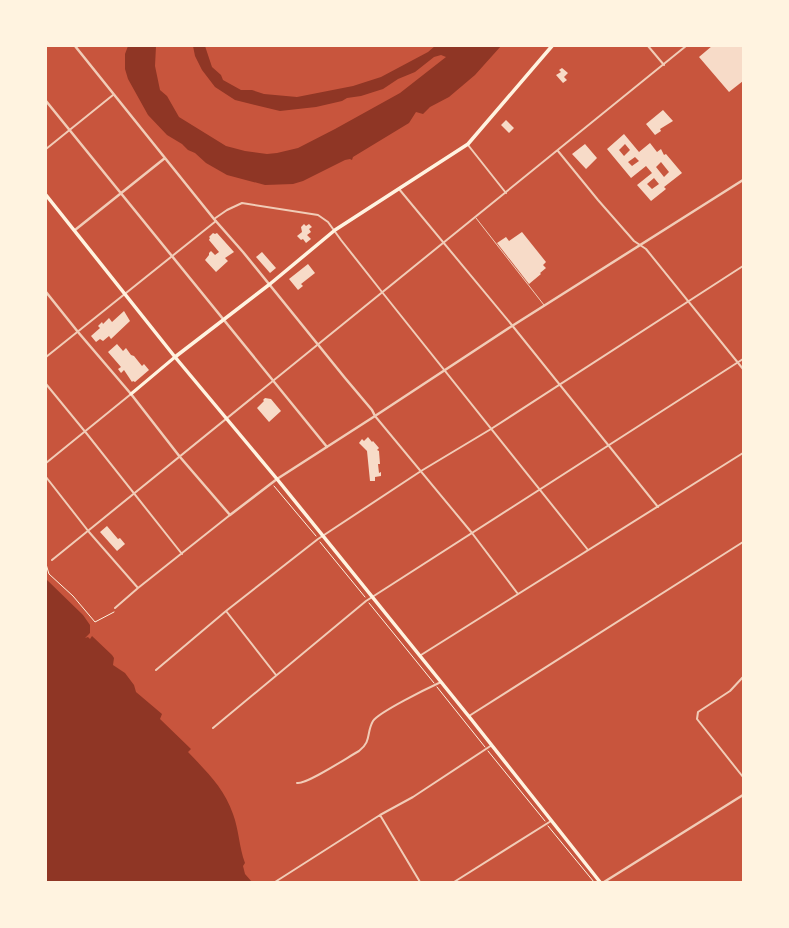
<svg xmlns="http://www.w3.org/2000/svg" width="789" height="928" font-family="'Exo 2',sans-serif">
  <style>
    .water { fill: #8f3625 }
    .building { fill: #f7dbc8; fill-rule: evenodd }
    .lines { fill: none; stroke-linecap: round; stroke-linejoin: round }
    .path { stroke: #fff3e0; stroke-width: 1 }
    .service { stroke: #f1ccb7; stroke-width: 1 }
    .minor { stroke: #f1ccb7; stroke-width: 2 }
    .tertiary { stroke: #f1ccb7; stroke-width: 2.5 }
    .secondary { stroke: #fff3e0; stroke-width: 3 }
    .primary { stroke: #fff3e0; stroke-width: 3.5 }
  </style>
  <rect width="100%" height="100%" fill="#c8553d"/>
  <path class="water" d="M128 46H156L155 66 160 90 167 96 179 117 226 146 245 151 267 154 277 153 298 148 335 129 400 93 446 57 441 55 434 57 415 72 398 79 383 89 361 96 347 98 342 101 316 107 280 111 235 100 215 87 202 70 195 56 193 46H205L212 67 221 75 223 80 241 90H252L264 94 297 97 353 86 381 77 428 52 435 46 450 47 501 46 475 75 449 97 430 107 423 114 416 112 409 123 353 157 352 160 350 159 345 160 303 181 293 184 265 185 227 175 206 163 195 153 188 150 182 144 167 135 148 115 128 79 125 69V54Z
    M46 579 83 615 90 625V633L85 638 88 637 90 639 92 636 112 655 114 658 113 665 125 673 134 685 136 692 162 714 160 719 191 749 188 752C207 772 224 788 233 814 239 830 239 847 245 863L243 866 245 874 252 882H46Z"/>
  <path class="building" d="M712 46H743V81L729 92 699 57Z
    M562 68 568 73 564 77 567 80 563 83 556 75 561 72 559 70Z
    M663 110 673 121 660 129 661 131 655 135 646 124Z
    M506 120 514 128 509 133 501 125Z
    M624 134 639 152 650 143 657 152 661 149 664 155 666 154 682 173 664 187 666 189 651 201 637 185 652 173 646 166 631 178 607 149ZM625 144 630 150 624 156 619 150ZM635 157 639 161 632 166 628 162ZM661 162 669 172 664 177 656 167ZM654 178 659 184 652 189 647 184Z
    M585 144 597 158 586 169 572 154Z
    M304 224 306 226 309 224 312 227 309 229 311 232 307 235 311 239 306 243 303 239 301 240 297 236 302 232 301 227Z
    M522 232 546 262 543 265 546 268 540 273 541 274 529 284 497 243 506 237 509 241Z
    M213 233 215 234 217 233 234 252 225 258 228 261 216 272 205 260 209 255V253L211 251 215 255 219 252 209 240 210 238 209 237Z
    M262 252 276 268 270 273 256 257Z
    M308 264 315 273 301 284 303 286 298 290 289 279Z
    M124 311 130 321 111 339 109 336 103 341 100 339 96 342 91 336 100 328 98 326 102 322 103 324 109 318 112 322Z
    M117 344 123 351 126 348 131 355 134 356 142 366 144 364 149 370 135 382 133 381 132 382 124 370 121 373 118 369 121 367 108 352Z
    M265 398 271 399 281 411 269 422 257 408 264 401 263 400Z
    M368 437 372 442 373 441 379 448 377 450 379 451 380 464H378L379 473 381 472V476L375 477V481H370L367 451 359 443 362 439 364 441Z
    M107 526 118 539 120 538 125 544 117 551 100 532Z"/>
  <g class="lines">
    <path class="path" d="M274 486 316 536
      M320 542 365 597
      M46 564 49 574 73 596 95 622 114 612
      M369 603 434 683
      M437 687 485 747
      M488 751 545 821
      M548 826 594 882"/>
    <path class="service" d="M476 218 544 305"/>
    <path class="minor" d="M648 46 664 65
      M468 145 506 193
      M46 149 113 95
      M558 151 598 200 634 241 646 249 743 369
      M399 189 511 324 658 507
      M214 219 227 210 242 203 318 215 328 222 341 240 382 292 588 550
      M46 357 216 221
      M46 384 87 434 182 554
      M375 416 472 533 518 594
      M46 463 131 394
      M46 477 89 532 138 588
      M52 560 686 46
      M115 608 138 588 230 515
      M226 611 276 675
      M421 655 743 453
      M156 670 226 611 318 539 421 471 491 429 743 266
      M743 677 730 691 698 712 697 719 743 777
      M469 716 743 542
      M213 728 366 601 743 359
      M297 783C306 785 348 757 359 751 372 741 366 733 373 721 379 712 428 688 441 682
      M380 815 420 882
      M275 882 380 815 413 797 492 745
      M454 882 551 821"/>
    <path class="tertiary" d="M75 46 214 219 243 252 345 378 372 410 375 416
      M46 101 327 447
      M75 230 165 158
      M46 292 78 332 131 394 180 457 230 515 277 479 375 416 512 326 743 180
      M604 882 743 795"/>
    <path class="secondary" d="M131 394 175 357"/>
    <path class="primary" d="M46 195 175 357 277 479 471 719 600 882
      M175 357 270 284 335 230 468 144 552 46"/>
  </g>
  <rect width="789" height="928" fill="none" stroke="#fff3e0" stroke-width="94"/>
</svg>
